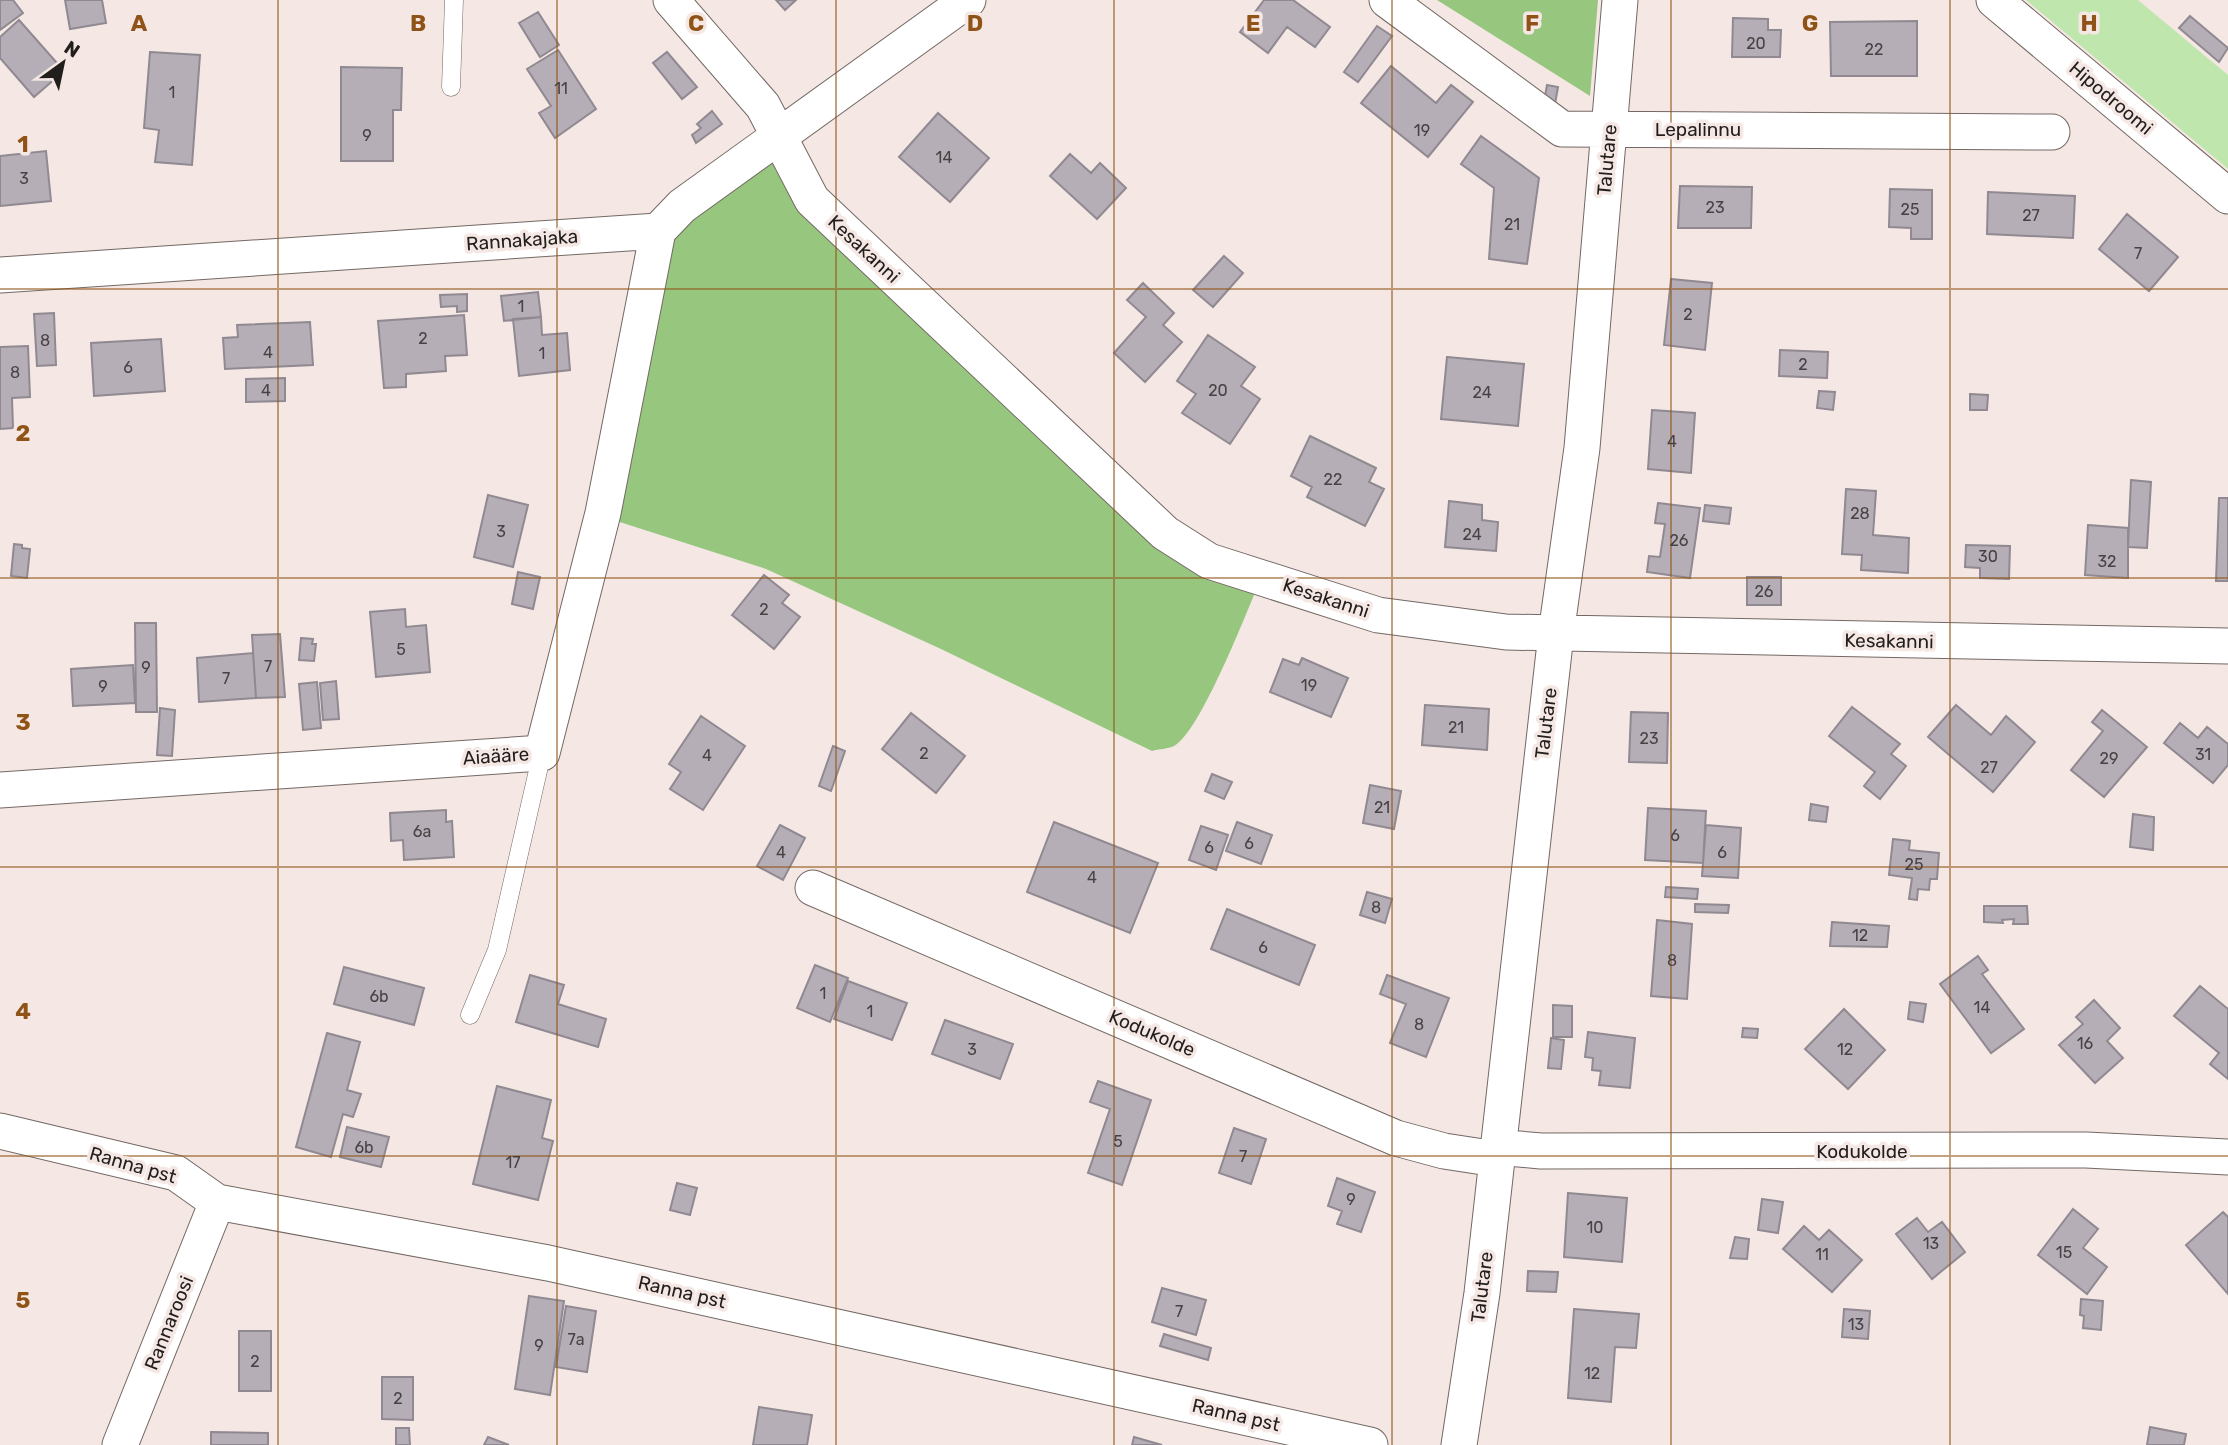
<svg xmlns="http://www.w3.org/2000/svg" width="2228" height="1445" font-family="Rubik,sans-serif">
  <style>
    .green { fill: #bfe6ad }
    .forest { fill: #97c77f }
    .building { fill: #b6aeb7; stroke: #908991; stroke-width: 2 }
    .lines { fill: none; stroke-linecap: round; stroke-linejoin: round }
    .service-casing { stroke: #736864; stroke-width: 19 }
    .minor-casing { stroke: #736864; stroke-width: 37 }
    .service { stroke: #fff; stroke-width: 18 }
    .minor { stroke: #fff; stroke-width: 35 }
    .grid { fill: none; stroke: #905317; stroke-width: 2; stroke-opacity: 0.55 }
    .labels { text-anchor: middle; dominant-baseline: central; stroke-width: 7; stroke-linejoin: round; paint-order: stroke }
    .number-label { font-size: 16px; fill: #474243 }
    .street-label { font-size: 19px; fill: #221e1c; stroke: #f5e8e4 }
    .grid-label { font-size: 23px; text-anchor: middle; font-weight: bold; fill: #905317; stroke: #f5e8e4; stroke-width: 7; stroke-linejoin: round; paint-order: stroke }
  </style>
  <rect width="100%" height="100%" fill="#f5e8e4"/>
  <path class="green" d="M2026 0H2138L2228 75V169Z"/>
  <path class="forest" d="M1437 0H1598L1590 96Z
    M763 146 1004 404 1261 578C1248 609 1200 733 1174 746 1168 749 1159 749 1152 751L941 649 766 569 601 516 662 225Z"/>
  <path class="building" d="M0 0H13L23 13 0 30Z
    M65 0H102L106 23 70 29Z
    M776 0H796L785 10Z
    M1264 0H1293L1330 27 1315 47 1287 27 1268 53 1240 32Z
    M538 12 559 45 540 57 519 23Z
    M2190 16 2228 48 2219 62 2179 28Z
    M1733 18 1768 19V30H1781L1780 57H1732Z
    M19 20 64 71 34 97 0 58V37Z
    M1917 21V76H1831L1830 22Z
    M1377 26 1392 36 1358 82 1344 72Z
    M558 50 596 109 555 138 539 113 551 106 527 69Z
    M150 52 200 55 192 165 155 162 159 130 144 128Z
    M667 52 697 87 682 99 653 63Z
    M1391 66 1436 103 1451 85 1473 102 1428 157 1361 103Z
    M341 67 402 68 401 110H393V161H341Z
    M1547 85 1558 87 1555 104 1544 102Z
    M712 111 722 124 696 143 692 135 701 128 697 124Z
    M938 113 989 158 950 202 899 157Z
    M1481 136 1539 178 1527 264 1489 259 1494 188 1461 164Z
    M46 151 51 201 0 206V156Z
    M1070 154 1091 173 1100 163 1126 188 1097 219 1050 176Z
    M1680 186 1752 187 1751 228H1678Z
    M1890 189 1932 190V239H1911V228L1889 227Z
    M1988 192 2075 196 2073 238 1987 234Z
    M2127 214 2178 257 2149 291 2099 249Z
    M1224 256 1243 273 1213 307 1193 290Z
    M1671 279 1712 283 1705 350 1664 345Z
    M1143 283 1174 313 1163 325 1182 342 1145 382 1114 353 1146 317 1127 300Z
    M538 292 541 317 504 321 501 296Z
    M467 294V311L457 312V306L441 307 440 295Z
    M54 313 56 365 37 366 34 314Z
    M464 315 467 355 445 356 446 371 406 374V387L384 388 378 321Z
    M541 317 542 335 567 333 570 370 519 376 513 319Z
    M310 322 313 365 225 369 223 338 238 337 237 325Z
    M1208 335 1255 367 1241 386 1260 399 1230 444 1182 413 1196 394 1177 381Z
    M161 339 165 391 94 396 91 343Z
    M28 346 30 397 12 398 13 428 0 429V347Z
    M1780 350 1828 352 1827 378 1779 376Z
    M1447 357 1524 364 1518 426 1441 419Z
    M285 378V401L246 402V379Z
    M1819 391 1835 392 1833 410 1817 408Z
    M1970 394 1988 395 1987 410H1970Z
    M1652 410 1695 413 1691 473 1648 469Z
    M1310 436 1376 468 1369 482 1384 489 1365 526 1307 497 1312 487 1291 476Z
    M2131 480 2151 482 2147 548 2128 547Z
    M1846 489 1876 491 1873 535 1909 538 1908 573 1861 570 1862 555 1842 554Z
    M488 495 528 505 513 567 474 557Z
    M2219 498H2228V581H2216Z
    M1449 501 1482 505V520L1498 522 1496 551 1445 547Z
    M1658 503 1700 508 1690 578 1647 572 1649 556 1660 557 1665 524 1655 523Z
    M1705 505 1731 508 1729 524 1703 521Z
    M2088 525 2128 528V578L2085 575Z
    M14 544 22 545V548L30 549 27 578 11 576Z
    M1966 545 2010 546 2009 579 1980 578V568L1965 567Z
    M518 572 540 577 533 609 512 604Z
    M764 575 789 595 782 603 800 617 774 649 732 615Z
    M1747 577H1781V605H1747Z
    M405 609 406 627 426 625 430 672 376 677 370 612Z
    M135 623H156L157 712H136Z
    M280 634 285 697 256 698 252 635Z
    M301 638 313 639 312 644H316L314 661 299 660Z
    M253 653 256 698 199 702 197 658Z
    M1302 658 1348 678 1331 717 1270 692 1283 659 1299 665Z
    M133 665 135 703 73 706 71 669Z
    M336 681 339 719 323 720 320 683Z
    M317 682 321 728 303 730 299 684Z
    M1425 705 1489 709 1487 750 1422 745Z
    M1956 705 1991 735 2006 716 2035 742 1993 792 1928 737Z
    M1852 707 1900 744 1891 754 1906 766 1880 799 1864 786 1875 772 1829 736Z
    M160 708 175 710 172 756 157 755Z
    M2102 710 2147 747 2104 797 2071 770 2103 731 2092 722Z
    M1631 712 1668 713 1667 763 1629 762Z
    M911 713 965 756 936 793 882 749Z
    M701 716 745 746 703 810 670 789 681 772 669 764Z
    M2180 723 2198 738 2207 727 2228 744V765L2213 783 2164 743Z
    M833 746 845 751 831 791 819 786Z
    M1212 774 1232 782 1224 799 1205 791Z
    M1370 785 1401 791 1394 829 1363 823Z
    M1811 804 1828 807 1826 822 1809 820Z
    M1648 808 1706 811 1703 863 1645 860Z
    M446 810V822L452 821 454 857 404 860 403 840 391 841 390 813Z
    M2133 814 2154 817 2153 850 2130 847Z
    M1054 822 1158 863 1130 933 1027 892Z
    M1237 822 1272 835 1261 864 1226 851Z
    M780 825 805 838 783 880 757 866Z
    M1706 825 1741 828 1738 878 1702 876Z
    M1201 826 1228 835 1216 870 1189 860Z
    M1893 839 1910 841 1909 850 1939 853 1937 879H1930L1929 890 1918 889 1917 900 1909 899 1912 878 1889 875Z
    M1666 887 1698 889 1697 899 1665 897Z
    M1367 892 1392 899 1385 923 1360 915Z
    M1695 904 1729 905 1728 913 1695 912Z
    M1984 906H2027L2028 924H2013L2014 919 2002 920 2003 923 1984 922Z
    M1227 909 1315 945 1299 985 1211 949Z
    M1657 920 1692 924 1687 999 1651 996Z
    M1832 922 1889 926 1887 947 1830 946Z
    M1978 956 1988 970 1982 974 2024 1029 1991 1053 1940 984Z
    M815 965 848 978 830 1022 797 1008Z
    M344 967 424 988 414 1025 334 1004Z
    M530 975 564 985 558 1004 606 1019 598 1047 516 1022Z
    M1387 975 1449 998 1426 1057 1390 1043 1406 1004 1380 994Z
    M848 981 907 1003 892 1040 834 1019Z
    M2200 986 2228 1009V1079L2210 1064 2219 1053 2174 1016Z
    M2094 1000 2120 1028 2107 1041 2123 1058 2095 1083 2059 1045 2083 1024 2076 1017Z
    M1910 1002 1926 1004 1923 1022 1908 1019Z
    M1553 1005 1572 1006V1037H1553Z
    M1844 1009 1885 1050 1848 1089 1805 1049Z
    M945 1020 1013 1044 1000 1079 932 1054Z
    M1743 1028 1758 1029 1757 1038 1742 1037Z
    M1588 1032 1635 1038 1630 1088 1599 1085 1601 1071 1592 1070 1593 1058 1585 1057Z
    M327 1033 360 1042 347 1090 361 1094 353 1117 343 1114 331 1157 296 1147Z
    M1551 1038 1564 1040 1561 1069 1548 1068Z
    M1098 1081 1151 1100 1122 1185 1088 1173 1110 1109 1090 1102Z
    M497 1086 551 1100 542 1138 553 1141 538 1200 473 1184Z
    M347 1127 389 1137 381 1167 340 1157Z
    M1234 1128 1266 1139 1251 1184 1219 1173Z
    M1337 1178 1375 1192 1361 1232 1337 1224 1342 1211 1328 1206Z
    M677 1183 697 1188 690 1215 670 1210Z
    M1568 1193 1627 1198 1622 1262 1564 1257Z
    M1762 1199 1783 1202 1778 1233 1758 1230Z
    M2073 1209 2098 1229 2083 1248 2107 1267 2087 1294 2038 1255Z
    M2223 1212 2228 1217V1294L2186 1245Z
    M1917 1218 1928 1232 1942 1222 1965 1252 1932 1279 1896 1234Z
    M1804 1226 1819 1240 1829 1230 1862 1260 1832 1292 1783 1249Z
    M1735 1237 1749 1239 1747 1259 1730 1258Z
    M1528 1271 1558 1272 1556 1292 1527 1291Z
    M1162 1288 1206 1300 1196 1335 1152 1322Z
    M529 1296 564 1301 550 1395 515 1389Z
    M2081 1299 2103 1301 2101 1330 2083 1328 2084 1316 2080 1315Z
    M566 1306 596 1311 587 1372 556 1367Z
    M1574 1309 1639 1314 1636 1348 1615 1347 1611 1402 1568 1398Z
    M1844 1309 1870 1311 1868 1339 1842 1337Z
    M239 1331H271V1391H239Z
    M1164 1334 1211 1348 1208 1360 1160 1346Z
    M382 1377H413V1420L382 1419Z
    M759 1407 812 1415 807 1445H753Z
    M2150 1427 2186 1434 2184 1445H2147Z
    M396 1428H409L410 1445H396Z
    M211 1432 268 1433V1445H211Z
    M488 1437 509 1445H484Z
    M1134 1437 1162 1445H1132Z"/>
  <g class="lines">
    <g class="service-casing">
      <path id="service" d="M451 87 454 0
        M470 1015 497 950 542 753"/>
    </g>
    <g class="minor-casing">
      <path id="minor" d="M671 0 763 106 812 200 1165 533 1209 561 1378 615 1506 632 2228 646
        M1387 0 1562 129 2052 132
        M1994 0 2228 196
        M0 275 658 231 682 206 968 0
        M0 790 542 753 603 513 658 231
        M813 888 1396 1138 1444 1151 1496 1159
        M0 1131 176 1173 217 1202 548 1263 1370 1445
        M1497 1147 1541 1151 2086 1150 2228 1157
        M120 1445 217 1202
        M1459 1445 1482 1293 1556 634 1582 448 1620 0"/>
    </g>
    <use href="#service" class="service"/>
    <use href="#minor" class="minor"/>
  </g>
  <path class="grid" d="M278 0V1445M557 0V1445M836 0V1445M1114 0V1445M1392 0V1445M1671 0V1445M1950 0V1445M0 289H2228M0 578H2228M0 867H2228M0 1156H2228"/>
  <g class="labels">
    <g class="number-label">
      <text x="1756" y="43">20</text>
      <text x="1874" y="49">22</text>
      <text x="561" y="88">11</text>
      <text x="172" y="92">1</text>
      <text x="1422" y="130">19</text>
      <text x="367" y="135">9</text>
      <text x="944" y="157">14</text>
      <text x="24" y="178">3</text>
      <text x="1715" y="207">23</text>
      <text x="1910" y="209">25</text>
      <text x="2031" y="215">27</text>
      <text x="1512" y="224">21</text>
      <text x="2138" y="253">7</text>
      <text x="521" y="306">1</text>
      <text x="1688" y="314">2</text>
      <text x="423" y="338">2</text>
      <text x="45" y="340">8</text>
      <text x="268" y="352">4</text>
      <text x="542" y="353">1</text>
      <text x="1803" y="364">2</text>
      <text x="128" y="367">6</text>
      <text x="15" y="372">8</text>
      <text x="266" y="390">4</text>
      <text x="1218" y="390">20</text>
      <text x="1482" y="392">24</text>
      <text x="1672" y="441">4</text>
      <text x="1333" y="479">22</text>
      <text x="1860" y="513">28</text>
      <text x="501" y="531">3</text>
      <text x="1472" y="534">24</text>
      <text x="1679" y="540">26</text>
      <text x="1988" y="556">30</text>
      <text x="2107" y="561">32</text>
      <text x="1764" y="591">26</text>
      <text x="764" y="609">2</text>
      <text x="401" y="649">5</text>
      <text x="268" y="666">7</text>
      <text x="146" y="667">9</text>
      <text x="226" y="678">7</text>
      <text x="1309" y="685">19</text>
      <text x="103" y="686">9</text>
      <text x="1456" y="727">21</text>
      <text x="1649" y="738">23</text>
      <text x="924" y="753">2</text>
      <text x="2203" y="754">31</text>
      <text x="707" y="755">4</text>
      <text x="2109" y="758">29</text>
      <text x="1989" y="767">27</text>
      <text x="1382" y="807">21</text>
      <text x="422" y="831">6a</text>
      <text x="1675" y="835">6</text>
      <text x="1249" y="843">6</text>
      <text x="1209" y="847">6</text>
      <text x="781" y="852">4</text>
      <text x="1722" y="852">6</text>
      <text x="1914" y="864">25</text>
      <text x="1092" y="877">4</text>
      <text x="1376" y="907">8</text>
      <text x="1860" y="935">12</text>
      <text x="1263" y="947">6</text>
      <text x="1672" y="960">8</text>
      <text x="823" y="993">1</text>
      <text x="379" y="996">6b</text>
      <text x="1982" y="1007">14</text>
      <text x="870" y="1011">1</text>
      <text x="1419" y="1024">8</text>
      <text x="2085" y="1043">16</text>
      <text x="972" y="1049">3</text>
      <text x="1845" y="1049">12</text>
      <text x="1118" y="1141">5</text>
      <text x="364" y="1147">6b</text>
      <text x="1243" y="1156">7</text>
      <text x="513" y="1162">17</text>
      <text x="1351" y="1199">9</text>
      <text x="1595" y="1227">10</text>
      <text x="1931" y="1243">13</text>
      <text x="2064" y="1252">15</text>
      <text x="1822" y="1254">11</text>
      <text x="1179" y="1311">7</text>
      <text x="1856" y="1324">13</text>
      <text x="576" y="1339">7a</text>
      <text x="539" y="1345">9</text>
      <text x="255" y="1361">2</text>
      <text x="1592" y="1373">12</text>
      <text x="398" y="1398">2</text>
    </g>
    <g class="street-label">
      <text transform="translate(2111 98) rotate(40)">Hipodroomi</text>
      <text x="1698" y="129">Lepalinnu</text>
      <text transform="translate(1607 160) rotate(-85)">Talutare</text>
      <text transform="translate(522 240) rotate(-4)">Rannakajaka</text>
      <text transform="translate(864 249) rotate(43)">Kesakanni</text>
      <text transform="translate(1326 598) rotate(18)">Kesakanni</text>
      <text transform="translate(1889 641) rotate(1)">Kesakanni</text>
      <text transform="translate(1546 723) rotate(-83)">Talutare</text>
      <text transform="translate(496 756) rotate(-4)">Aiaääre</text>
      <text transform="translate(1152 1033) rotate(23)">Kodukolde</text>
      <text x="1862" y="1151">Kodukolde</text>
      <text transform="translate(133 1165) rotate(16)">Ranna pst</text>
      <text transform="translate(1482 1287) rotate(-83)">Talutare</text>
      <text transform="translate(682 1292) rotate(13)">Ranna pst</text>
      <text transform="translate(169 1323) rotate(-68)">Rannaroosi</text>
      <text transform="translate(1236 1415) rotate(13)">Ranna pst</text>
    </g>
  </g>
  <g class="grid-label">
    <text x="139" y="31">A</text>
    <text x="418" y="31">B</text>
    <text x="696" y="31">C</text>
    <text x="975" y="31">D</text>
    <text x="1253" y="31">E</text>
    <text x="1532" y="31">F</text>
    <text x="1810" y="31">G</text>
    <text x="2089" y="31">H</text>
    <text x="23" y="152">1</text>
    <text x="23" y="441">2</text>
    <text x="23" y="730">3</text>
    <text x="23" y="1019">4</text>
    <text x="23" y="1308">5</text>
  </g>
  <g transform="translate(63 63) rotate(33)" stroke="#f5e8e4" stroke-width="5" paint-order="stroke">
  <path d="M0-5L12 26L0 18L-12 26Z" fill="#221e1c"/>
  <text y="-10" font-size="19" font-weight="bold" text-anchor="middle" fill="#221e1c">N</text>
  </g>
</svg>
